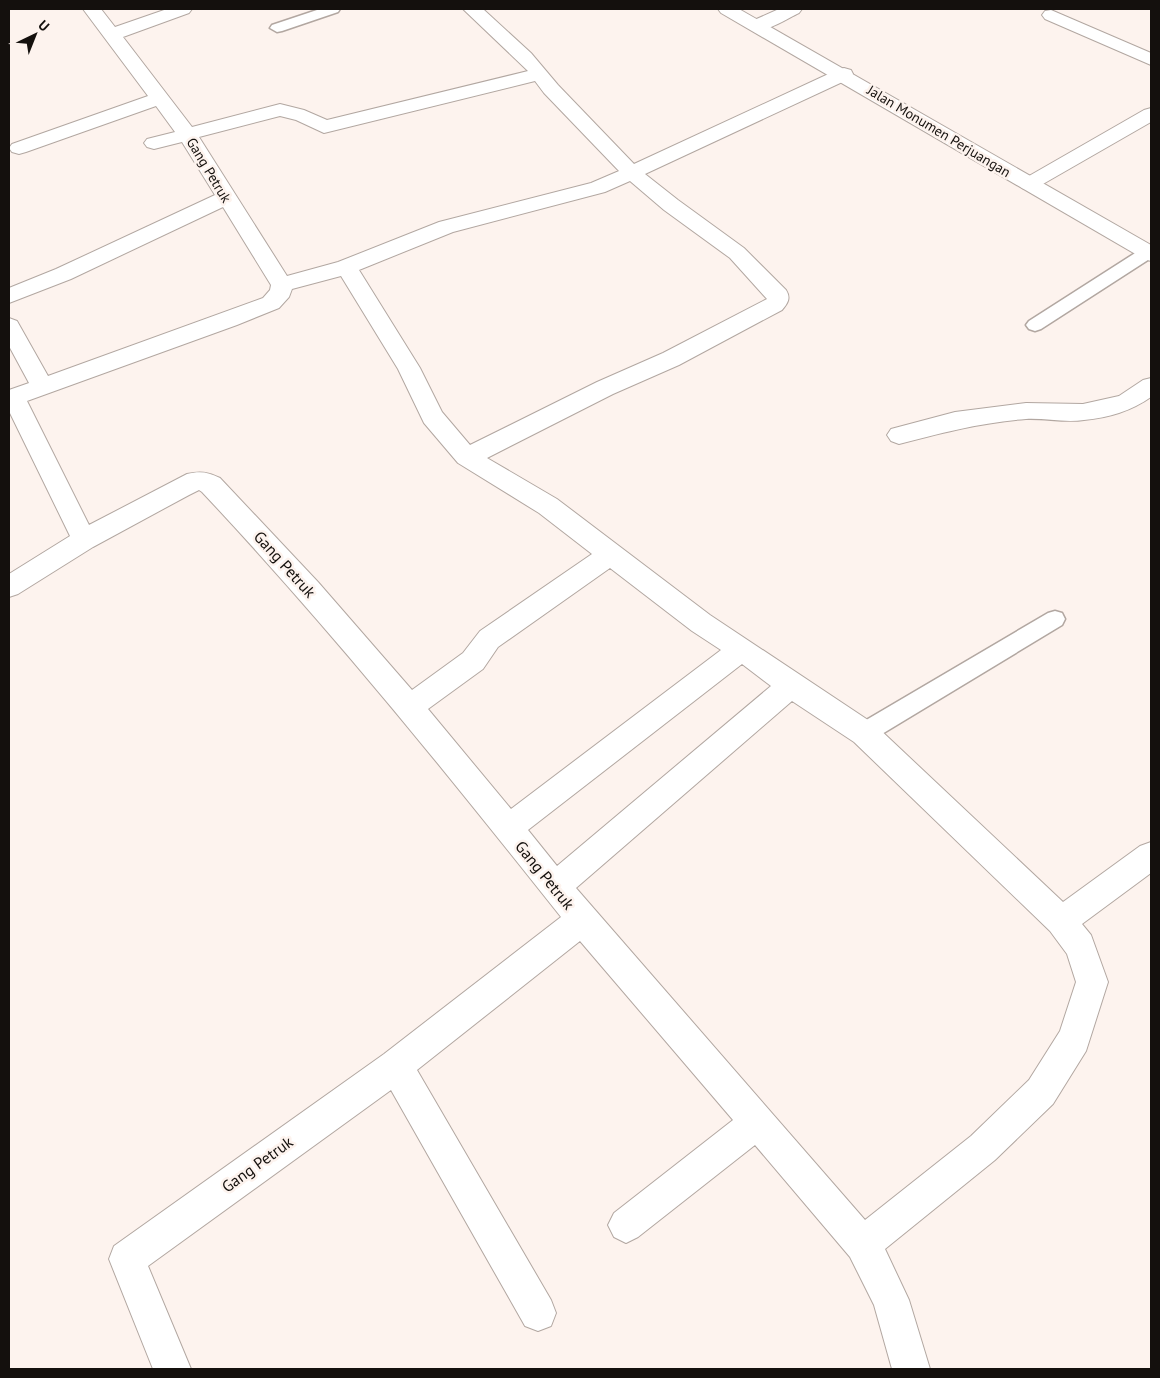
<svg xmlns="http://www.w3.org/2000/svg" width="1160" height="1378" font-family="'PT Sans',sans-serif">
  <style>
    .lines { fill: none; stroke-linecap: round; stroke-linejoin: round }
    .lane-casing { stroke: #b2a7a1; stroke-width: 3 }
    .street-casing { stroke: #b2a7a1; stroke-width: 2 }
    .secondary-casing { stroke: #b2a7a1; stroke-width: 2 }
    .lane { fill: #fff; fill-rule: evenodd }
    .street { fill: #fff; fill-rule: evenodd }
    .secondary { fill: #fff; fill-rule: evenodd }
    .labels { text-anchor: middle; dominant-baseline: central; stroke-width: 5; stroke-linejoin: round; paint-order: stroke }
    .far-street-label { font-size: 14px; fill: #14100d; stroke: #fdf3ee }
    .street-label { font-size: 16px; fill: #14100d; stroke: #fdf3ee }
  </style>
  <rect width="100%" height="100%" fill="#fdf3ee"/>
  <g class="lines">
    <g class="lane-casing">
      <path id="lane" d="M320 9H340L338 12 282 31 277 32 270 28 272 25Z
        M1149 247H1151V258L1041 329 1035 331 1029 329 1026 325 1029 321 1143 248Z
        M1055 611 1062 613 1065 619 1062 625 872 740 864 742 856 740 853 733 856 726 1048 613Z"/>
    </g>
    <g class="street-casing">
      <path id="street" d="M83 9H101L115 27 167 9H192L189 13 123 37 192 127 280 104 304 110 327 120 528 71 463 9H483L531 53 558 85 634 164 837 70 844 68 851 70 853 74 851 78 645 174 678 200 744 248 786 290C791 298 788 303 782 310L679 365 613 394 487 458 557 499 710 615 874 724 1063 902 1140 846 1151 842V873L1082 924 1091 935 1108 982 1086 1051 1053 1104 995 1160 885 1249 909 1300 930 1369H892L874 1305 850 1257 755 1145 638 1237 626 1243 614 1237 608 1225 614 1213 733 1120 580 941 417 1070 551 1300 556 1313 551 1326 538 1331 525 1326 391 1090 148 1266 191 1369H153L109 1259 114 1246 384 1054 561 917C446 772 329 627 202 492L199 490 189 495 93 547 18 594 9 597V574L70 536 9 411V390L29 383 9 346V318L17 321 48 376 263 298 270 290 271 285 223 207 71 279 9 303V288L56 269 215 195 182 142 154 149 147 147 144 143 147 139 175 132 156 106 26 152 19 154 12 152 9 148 12 144 148 96ZM535 81 544 93 619 171 591 183 439 222 338 262 287 276 199 137 280 116 296 120 324 133ZM630 181 664 210 730 258 767 299 663 353 597 382 470 445 442 412 420 368 359 270 453 232 605 192ZM341 276 398 369 424 423 458 463 539 513 592 554 480 631 463 653 412 690 318 582 220 478C208 472 200 471 187 474L89 525 27 401 237 325 279 308 289 297 292 289ZM610 568 692 631 721 650 511 809 428 709 483 669 498 647ZM742 664 771 686 557 866 528 830ZM792 701 854 742 1050 931 1067 954 1076 982 1060 1031 1029 1080 971 1136 865 1220 576 888Z
        M779 9H802L799 13C786 19 767 33 752 29L749 25 752 21Z
        M1051 10 1151 53V65L1045 19 1042 15 1045 11Z
        M1151 108V122L1036 188 1029 190 1022 188 1019 184 1022 180 1144 110Z
        M1151 378V397C1131 411 1108 418 1084 420 1065 423 1045 418 1026 419 983 422 941 433 899 444L891 441 887 435 891 429 955 412 1026 403 1083 404 1119 396 1143 380Z"/>
    </g>
    <g class="secondary-casing">
      <path id="secondary" d="M718 9H739L1151 245V261L1144 259 721 13Z"/>
    </g>
    <use href="#lane" class="lane"/>
    <use href="#street" class="street"/>
    <use href="#secondary" class="secondary"/>
  </g>
  <g class="labels">
    <g class="far-street-label">
      <text transform="translate(939 131) rotate(31)">Jalan Monumen Perjuangan</text>
      <text transform="translate(209 170) rotate(59)">Gang Petruk</text>
    </g>
    <g class="street-label">
      <text transform="translate(285 564) rotate(48)">Gang Petruk</text>
      <text transform="translate(545 875) rotate(51)">Gang Petruk</text>
      <text transform="translate(257 1164) rotate(-36)">Gang Petruk</text>
    </g>
  </g>
  <rect width="1160" height="1378" fill="none" stroke="#14100d" stroke-width="20"/>
  <g transform="translate(35 35) rotate(43)" stroke="#fdf3ee" stroke-width="4" paint-order="stroke">
  <path d="M0-4L9 19L0 12L-9 19Z" fill="#14100d"/>
  <text y="-8" font-size="14" font-weight="bold" text-anchor="middle" fill="#14100d">U</text>
  </g>
</svg>
